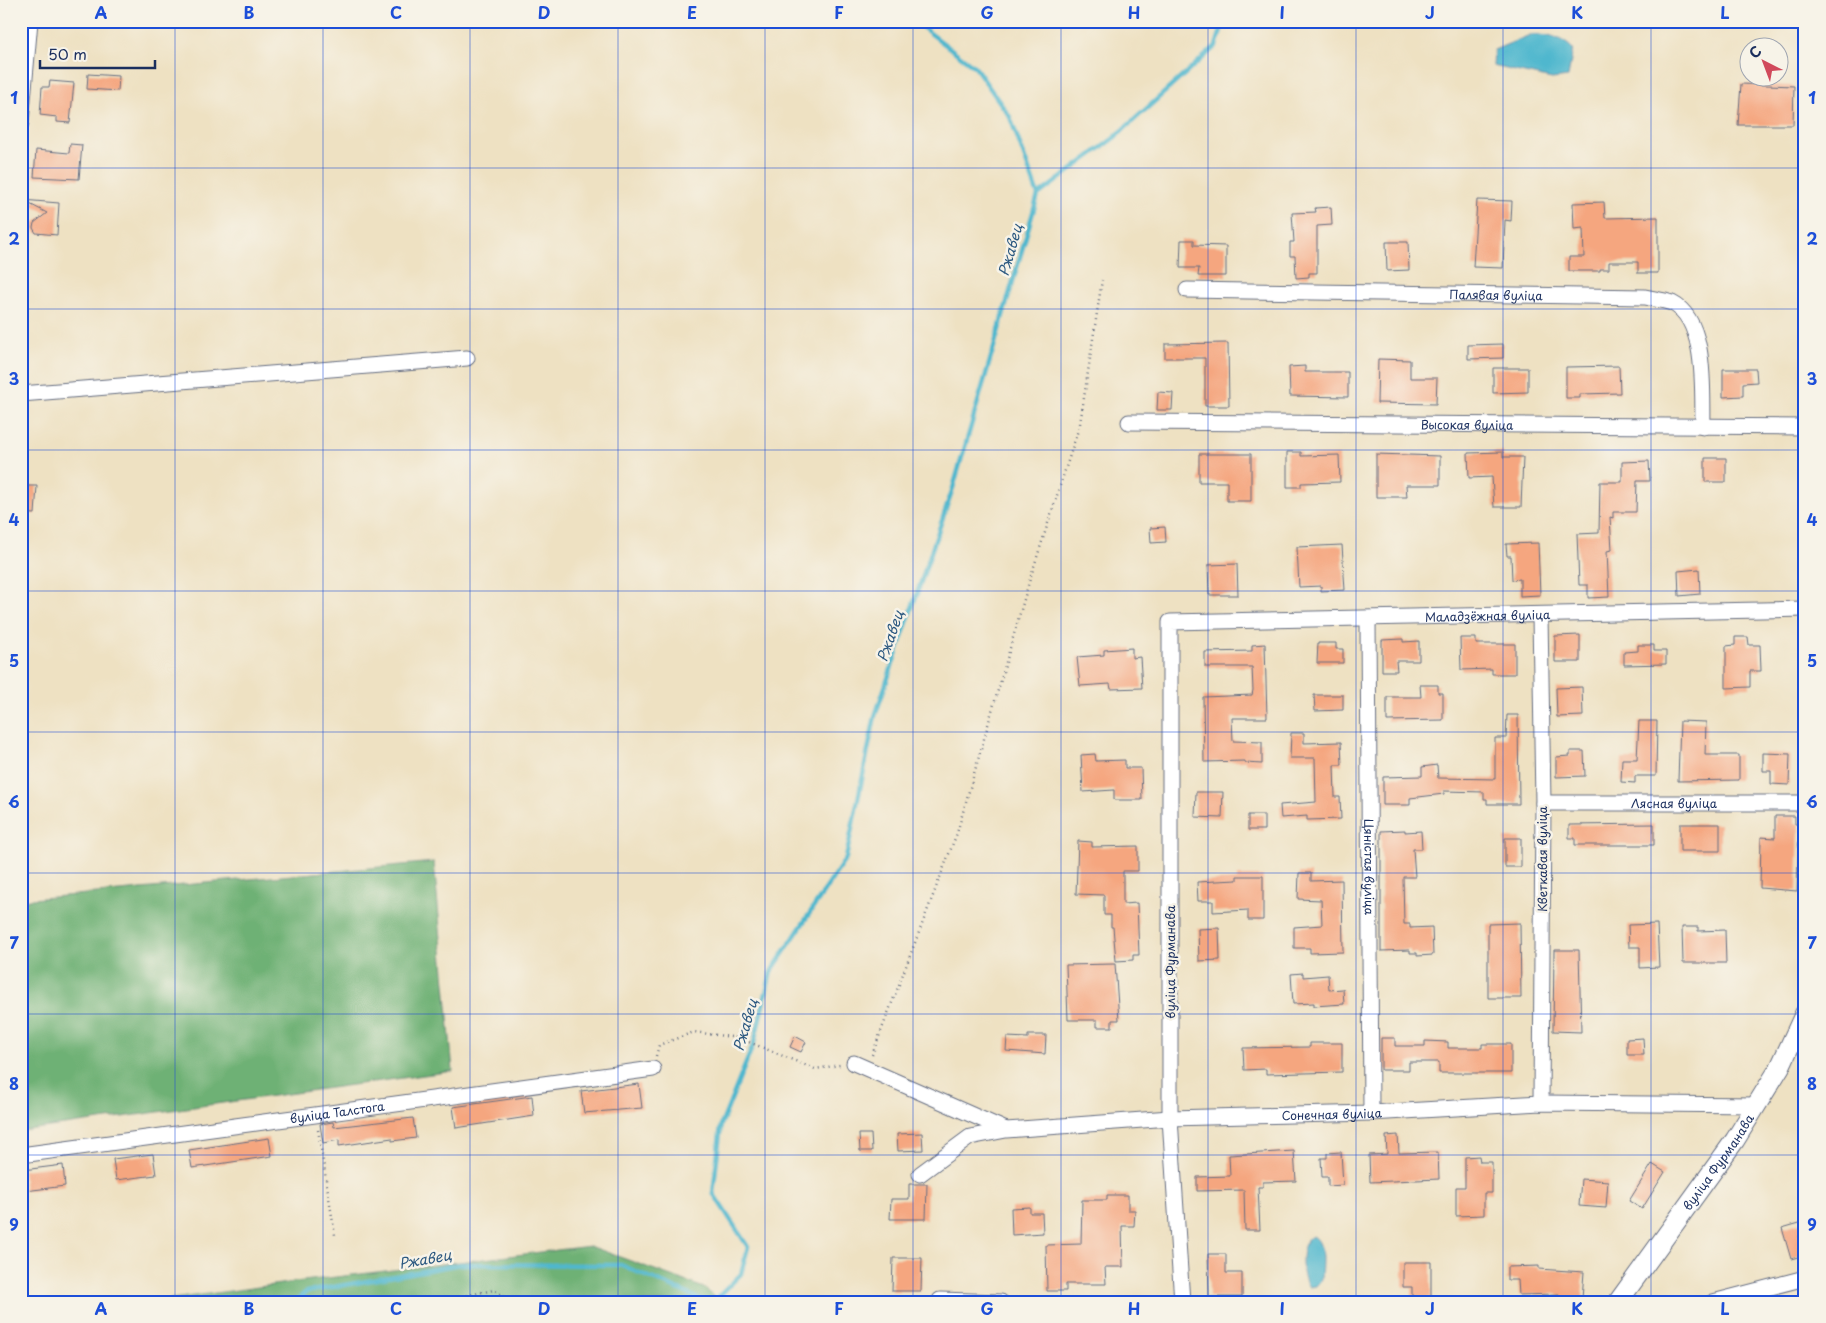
<svg xmlns="http://www.w3.org/2000/svg" width="1826" height="1323" font-family="'Playpen Sans',sans-serif">
  <style>
    .forest { fill: #6eb174; stroke: #447069 }
    .water { fill: #50b7ce; stroke: #367396 }
    .lines { fill: none; stroke-linecap: round; stroke-linejoin: round }
    .stream { stroke: #50b7ce; stroke-width: 4.5 }
    .building { fill: #f5a67f }
    .minor-casing { stroke: #656d81; stroke-width: 17 }
    .major-casing { stroke: #656d81; stroke-width: 21 }
    .path { stroke: #656d81; stroke-width: 2.5; stroke-dasharray: 1 4; stroke-linecap: butt }
    .minor { stroke: #fff; stroke-width: 15 }
    .major { stroke: #fff; stroke-width: 19 }
    .grid { fill: none; stroke: #1d4ed8; stroke-width: 1; stroke-opacity: 0.55 }
    .labels { text-anchor: middle; dominant-baseline: central; stroke-width: 5; stroke-linejoin: round; paint-order: stroke }
    .street-label { font-size: 12px; fill: #1b2f5e; stroke: #f7f3e8 }
    .water-label { font-size: 14px; font-style: italic; fill: #2b5880; stroke: #f7f3e8 }
    .neatline { fill: none; stroke: #1d4ed8; stroke-width: 2 }
    .grid-label { font-size: 16px; text-anchor: middle; font-weight: bold; fill: #1d4ed8 }
  </style>
  <rect width="100%" height="100%" fill="#f7f3e8"/>
  <filter id="ink" filterUnits="userSpaceOnUse"><feTurbulence type="fractalNoise" baseFrequency=".02" numOctaves="2"/><feDisplacementMap in="SourceGraphic" scale="10" xChannelSelector="R" yChannelSelector="G"/><feConvolveMatrix kernelMatrix="1 2 1 2 8 2 1 2 1" color-interpolation-filters="sRGB"/></filter>
  <filter id="wash" filterUnits="userSpaceOnUse"><feTurbulence type="fractalNoise" baseFrequency=".0096" numOctaves="4" result="noise"/><feDisplacementMap in="SourceGraphic" scale="20" xChannelSelector="R" yChannelSelector="G"/><feGaussianBlur stdDeviation="1.12" result="paint"/><feColorMatrix in="noise" values="0 0 0 0 0 0 0 0 0 0 0 0 0 0 0 0 0 1.4 0 .05"/><feComposite in="paint" operator="in"/></filter>
  <g filter="url(#wash)">
    <rect width="100%" height="100%" fill="#eee1c2"/>
    <path class="forest" d="M434 862 453 1071 21 1131V900Z
      M590 1246 704 1288 721 1302H150L295 1282Z"/>
    <path class="water" d="M1530 35C1548 35 1560 36 1573 49L1568 77 1552 79 1493 66 1494 50Z
      M1313 1236C1326 1243 1321 1267 1321 1280L1316 1286 1309 1287C1300 1276 1298 1241 1313 1236Z"/>
    <g class="lines">
      <path class="stream" d="M914 21 975 67 1010 117 1038 195
        M295 1302 306 1292 461 1264 621 1265 707 1302
        M713 1302 741 1274 748 1247 713 1193 721 1125 754 1043 771 972 846 858 875 716 953 488 1038 195 1114 138 1216 46 1224 21"/>
    </g>
    <g id="blocks">
      <path class="building" d="M88 74 119 76 118 91 87 89Z
        M50 81 74 83 70 123 57 122V117L40 115 42 87H49Z
        M1741 84 1794 86 1793 125H1738Z
        M70 144 82 145 79 179 34 177 36 150 69 153Z
        M22 200 59 203 57 235 36 233 33 228 34 223 47 213Z
        M1477 200 1512 201 1511 221 1505 220 1503 268 1473 267Z
        M1604 202 1605 218 1658 217V273H1638V262H1609V269H1600V271H1569V257H1584L1583 228 1574 229 1573 203Z
        M1331 207 1332 225 1317 226V273H1309V277L1296 278 1295 256H1290V242H1294L1292 213 1316 212 1315 208Z
        M1181 240H1194V245L1226 246V276H1198L1199 268H1180Z
        M1386 242H1408L1409 270 1387 271Z
        M1228 343 1229 406H1205V358H1165V344Z
        M1503 344V358L1468 359V345Z
        M1378 359 1410 360V378H1437L1436 404 1377 403Z
        M1305 366V372H1348V397L1290 396 1289 367Z
        M1619 366 1620 393 1580 394V398H1566V367Z
        M1493 368H1528V392L1493 393Z
        M1723 369H1756L1757 382 1743 383V396L1723 397Z
        M1158 392 1173 393 1172 410H1157Z
        M1287 452H1301V456L1339 455 1340 482 1301 483V487H1287Z
        M1503 452V457H1523L1521 507H1494L1492 477 1469 478 1468 453Z
        M1199 454H1251V501H1227V482H1199Z
        M1376 454 1440 456V485H1406L1407 497H1376Z
        M1705 458H1726V482H1705Z
        M1649 461 1650 481H1637L1636 512H1613V518L1610 517 1612 550 1607 551 1609 597 1588 598V585H1579L1577 534 1599 533 1600 482H1622V462Z
        M21 486H37L35 514 21 513Z
        M1165 527 1166 542 1151 543 1150 528Z
        M1538 543 1540 595 1520 596V579L1512 580 1511 556H1507L1506 544Z
        M1342 545 1345 590 1321 591V586L1299 587 1297 547Z
        M1237 564 1238 595H1209L1208 565Z
        M1699 569 1700 594 1679 596 1678 571Z
        M1580 635V662H1555V636Z
        M1735 637H1748L1749 645H1760L1761 671H1750V687L1726 688V646L1735 645Z
        M1460 638H1476V644H1515V674H1492V669L1461 670Z
        M1403 639V642L1419 641V661H1396L1397 671H1382V640Z
        M1318 643H1336V649H1343V663H1317Z
        M1265 644 1267 718H1232L1233 741 1262 742V764L1245 763V761L1204 762 1203 697 1252 695 1253 690 1252 667H1205V652L1252 651V645Z
        M1638 645H1654V651H1666V664L1624 665V652L1638 651Z
        M1132 648V658L1140 657 1142 688 1111 689 1110 684 1080 686 1077 657 1104 655V650Z
        M1420 685H1438V693H1443V720L1387 721V697H1421Z
        M1582 687 1583 716 1557 717 1556 688Z
        M1314 695H1343V710L1315 711Z
        M1507 715H1518L1519 804H1487V799H1484V792L1444 791V794L1410 798V805H1383V777L1422 776V767L1437 765 1438 778 1495 779V738H1506Z
        M1639 721H1657L1656 776H1635V783L1621 782 1622 759H1637Z
        M1680 721 1706 722 1705 755H1739V780L1678 781Z
        M1291 733H1304V743L1341 742 1342 765H1334L1335 797H1340L1341 819 1307 820V816L1281 818 1280 805 1316 802 1315 758H1290Z
        M1570 751H1584L1585 776 1556 777V757L1570 756Z
        M1763 753 1790 754 1789 785 1771 784V771H1763Z
        M1095 754 1096 761 1125 760V768H1141L1142 800H1114V790L1083 792 1081 755Z
        M1196 792H1223L1222 818 1195 817Z
        M1248 815H1264V830H1248Z
        M1775 816H1795V824H1799L1797 891 1760 888 1761 837 1775 838Z
        M1654 824V845H1575V838H1569V825Z
        M1680 824H1720V851H1680Z
        M1405 830V832L1421 831 1422 849H1413L1415 877H1403L1404 924H1410V928L1432 927 1433 955 1417 956V953H1410V950L1381 951V831Z
        M1505 838H1521V867H1505Z
        M1078 841 1092 842V847L1138 846V871H1123V904L1137 903 1139 955H1133V960L1116 961 1113 927H1111V915H1104V895L1076 894Z
        M1299 873H1311V881L1342 880 1343 952 1310 953V948H1294V927L1322 925 1321 900 1298 899Z
        M1237 876H1263V920H1248V910L1213 912V901H1198L1197 882 1237 880Z
        M1520 923 1521 998H1488V924Z
        M1657 924 1659 967 1640 968V947H1629L1628 925Z
        M1682 927H1698V931L1725 930 1726 963H1683Z
        M1219 928 1220 960 1199 961 1198 929Z
        M1554 950H1579L1581 1032 1553 1031Z
        M1115 964 1119 1020H1112V1027H1097V1020H1068L1066 965Z
        M1303 973V977L1328 975 1329 990 1343 989 1344 1004 1314 1006V1003L1293 1004 1291 974Z
        M1028 1035H1046L1045 1054 1006 1051 1007 1037 1028 1038Z
        M795 1036 806 1042 801 1052 790 1047Z
        M1381 1038H1395V1046H1425V1041L1448 1042V1048H1482V1044H1511V1073H1439V1062H1409V1070H1381Z
        M1643 1038 1644 1055H1627V1039Z
        M1310 1043H1342V1072L1266 1074V1069L1244 1070 1243 1048 1310 1047Z
        M639 1084 642 1108 584 1113 581 1091Z
        M532 1096 534 1116 456 1128 453 1107Z
        M413 1118 416 1138 392 1141V1138L339 1146V1140L323 1143 320 1124 333 1122 334 1127Z
        M922 1133 923 1150 898 1151 897 1134Z
        M859 1134H871L872 1151H860Z
        M1398 1135 1399 1153 1438 1152 1439 1179 1370 1182 1369 1155 1387 1154 1386 1136Z
        M269 1138 272 1156 192 1168 189 1150Z
        M1294 1151 1296 1181 1263 1182V1187H1258L1260 1230H1245L1244 1190 1197 1191V1177L1230 1176 1229 1155Z
        M1341 1152 1343 1185 1328 1186V1177H1322L1321 1158H1327V1153Z
        M153 1154 156 1175 116 1180 113 1159Z
        M1479 1156 1480 1162H1492V1193H1484V1215L1456 1216V1187H1465V1157Z
        M1652 1164 1665 1172 1642 1209 1629 1201Z
        M63 1165 65 1186 25 1191 23 1170Z
        M1581 1179 1608 1181 1606 1208 1579 1206Z
        M909 1184H927L926 1219H890L891 1199H909Z
        M1107 1195H1128V1210H1135L1134 1226H1122L1123 1267H1105L1106 1284H1066V1291H1047L1046 1245 1081 1244 1082 1200H1107Z
        M1030 1207V1213H1042L1043 1233 1012 1235 1011 1208Z
        M1803 1222 1805 1234 1799 1236 1805 1255 1791 1259 1782 1228Z
        M1208 1254H1226V1273H1242V1297H1209Z
        M893 1258H922L921 1291H892Z
        M1403 1262H1431V1298L1412 1297V1287H1403Z
        M1539 1266V1269L1584 1272 1582 1298 1559 1297V1294L1519 1295 1518 1280H1507V1267Z"/>
    </g>
  </g>
  <g filter="url(#ink)">
    <use href="#blocks" fill-opacity="0" stroke="#656d81" stroke-width="1"/>
    <g class="lines">
      <g class="minor-casing">
        <g id="minor">
          <path d="M21 123 30 21"/>
          <path id="s1" d="M1187 290 1645 297C1654 299 1664 300 1672 303 1708 321 1702 393 1703 427"/>
          <path d="M21 394 467 358"/>
          <path id="s2" d="M1129 422 1805 427"/>
          <path d="M1540 615 1543 803 1541 1103"/>
          <path id="s3" d="M1368 619 1371 1113"/>
          <path id="s4" d="M1543 803H1805"/>
          <path d="M854 1063 1004 1129"/>
          <path id="s5" d="M21 1155 653 1069"/>
          <path id="s6" d="M920 1174 970 1137 1006 1130 1170 1118 1371 1113 1541 1103 1757 1105"/>
          <path d="M940 1300 1001 1302"/>
          <path id="s7" d="M1182 1302 1170 1118V622L1805 609"/>
          <path d="M1713 1302 1805 1278"/>
        </g>
      </g>
      <g class="major-casing">
        <g id="major">
          <path id="s8" d="M1618 1302 1735 1140 1780 1067 1805 1013"/>
        </g>
      </g>
      <path class="path" d="M872 1055 957 833 1029 582 1080 424 1102 280
        M656 1056 659 1045 694 1032 739 1038 815 1069 840 1065
        M318 1130 335 1235
        M432 1302 494 1290 513 1302"/>
      <use href="#minor" class="minor"/>
      <use href="#major" class="major"/>
    </g>
  </g>
  <path class="grid" d="M175 21V1302M323 21V1302M470 21V1302M618 21V1302M765 21V1302M913 21V1302M1061 21V1302M1208 21V1302M1356 21V1302M1503 21V1302M1651 21V1302M21 168H1805M21 309H1805M21 450H1805M21 591H1805M21 732H1805M21 873H1805M21 1014H1805M21 1155H1805"/>
  <g class="labels">
    <g class="street-label">
      <text stroke="none"><textPath href="#s1" startOffset="309">Палявая вуліца</textPath></text>
      <text stroke="none"><textPath href="#s2" startOffset="338">Высокая вуліца</textPath></text>
      <text stroke="none"><textPath href="#s7" startOffset="998">Маладзёжная вуліца</textPath></text>
      <text stroke="none"><textPath href="#s4" startOffset="131">Лясная вуліца</textPath></text>
      <text transform="translate(1542 859) rotate(-90)">Кветкавая вуліца</text>
      <text stroke="none"><textPath href="#s3" startOffset="248">Цяністая вуліца</textPath></text>
      <text transform="translate(1170 962) rotate(-90)">вуліца Фурманава</text>
      <text stroke="none"><textPath href="#s5" startOffset="319">вуліца Талстога</textPath></text>
      <text stroke="none"><textPath href="#s6" startOffset="425">Сонечная вуліца</textPath></text>
      <text stroke="none"><textPath href="#s8" startOffset="172">вуліца Фурманава</textPath></text>
    </g>
    <g class="water-label">
      <text transform="translate(1010 250) rotate(-74)">Ржавец</text>
      <text transform="translate(890 636) rotate(-71)">Ржавец</text>
      <text transform="translate(745 1025) rotate(-74)">Ржавец</text>
      <text transform="translate(425 1259) rotate(-10)">Ржавец</text>
    </g>
  </g>
  <rect width="1826" height="1323" fill="none" stroke="#f7f3e8" stroke-width="55"/>
  <g transform="translate(1764 62) rotate(318)"><circle r="24" fill="#f7f3e8" stroke="#9fa5b1"/>
  <path d="M0-4L9 19L0 12L-9 19Z" fill="#d1495b"/>
  <text y="-8" font-size="14" font-weight="bold" text-anchor="middle" fill="#1b2f5e">С</text>
  </g>
  <path d="M40 60v8h115v-8" fill="none" stroke="#1b2f5e" stroke-width="2.5"/>
  <text x="48" y="60" font-size="15" fill="#1b2f5e" stroke="#f7f3e8" stroke-width="4" paint-order="stroke">50 m</text>
  <rect x="28" y="28" width="1770" height="1268" class="neatline"/>
  <g class="grid-label">
    <text x="101" y="19">A</text>
    <text x="249" y="19">B</text>
    <text x="396" y="19">C</text>
    <text x="544" y="19">D</text>
    <text x="692" y="19">E</text>
    <text x="839" y="19">F</text>
    <text x="987" y="19">G</text>
    <text x="1134" y="19">H</text>
    <text x="1282" y="19">I</text>
    <text x="1430" y="19">J</text>
    <text x="1577" y="19">K</text>
    <text x="1725" y="19">L</text>
    <text x="14" y="104">1</text>
    <text x="1812" y="104">1</text>
    <text x="14" y="245">2</text>
    <text x="1812" y="245">2</text>
    <text x="14" y="385">3</text>
    <text x="1812" y="385">3</text>
    <text x="14" y="526">4</text>
    <text x="1812" y="526">4</text>
    <text x="14" y="667">5</text>
    <text x="1812" y="667">5</text>
    <text x="14" y="808">6</text>
    <text x="1812" y="808">6</text>
    <text x="14" y="949">7</text>
    <text x="1812" y="949">7</text>
    <text x="14" y="1090">8</text>
    <text x="1812" y="1090">8</text>
    <text x="14" y="1231">9</text>
    <text x="1812" y="1231">9</text>
    <text x="101" y="1315">A</text>
    <text x="249" y="1315">B</text>
    <text x="396" y="1315">C</text>
    <text x="544" y="1315">D</text>
    <text x="692" y="1315">E</text>
    <text x="839" y="1315">F</text>
    <text x="987" y="1315">G</text>
    <text x="1134" y="1315">H</text>
    <text x="1282" y="1315">I</text>
    <text x="1430" y="1315">J</text>
    <text x="1577" y="1315">K</text>
    <text x="1725" y="1315">L</text>
  </g>
</svg>
